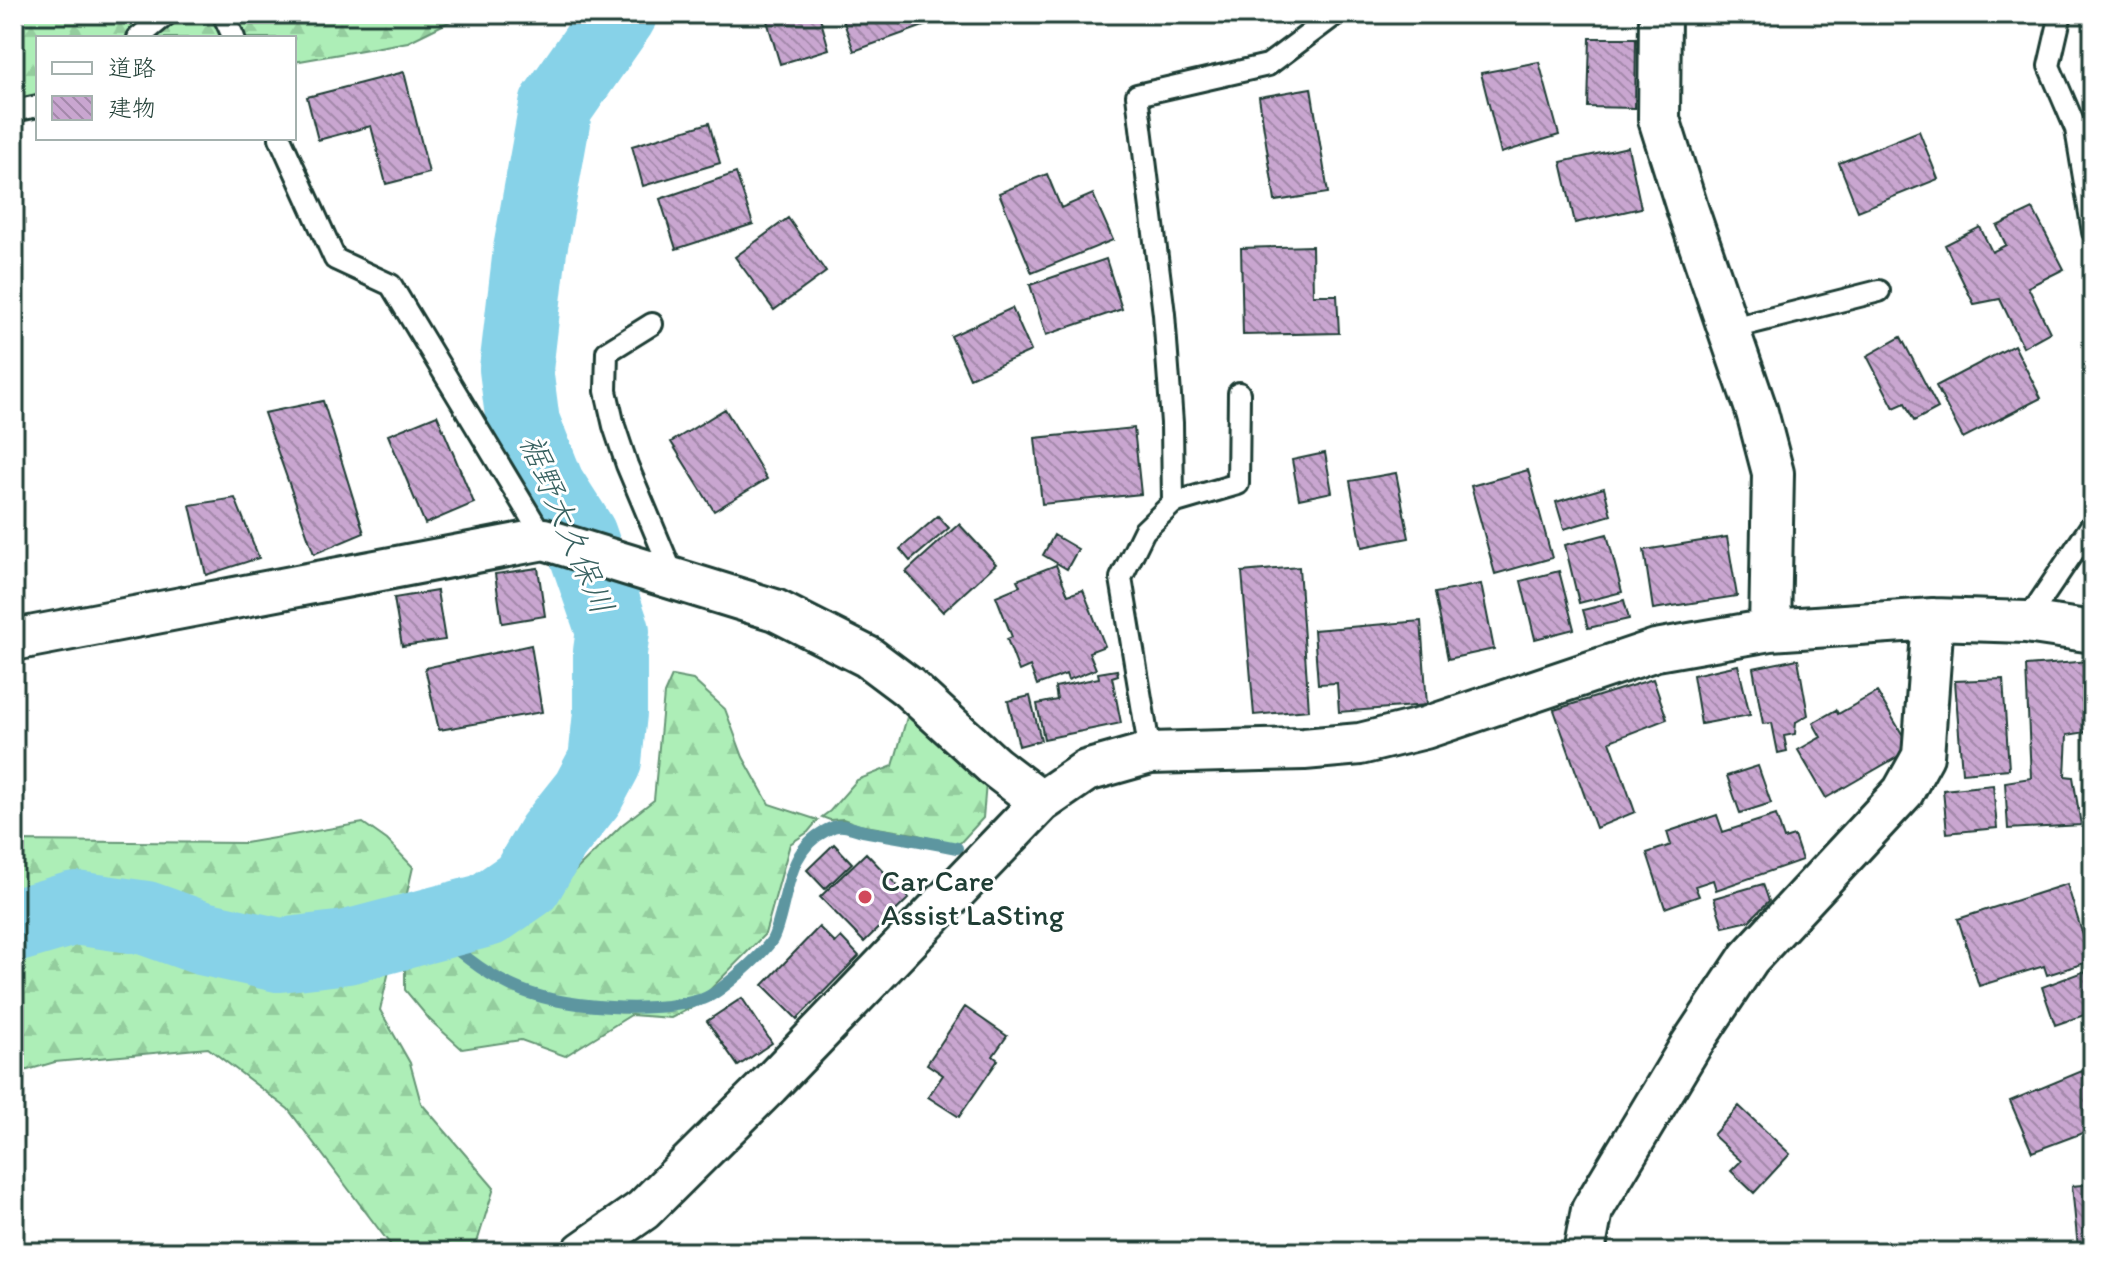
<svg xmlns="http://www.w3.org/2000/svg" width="2107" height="1266" font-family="Itim,'Klee One',sans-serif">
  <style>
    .forest { fill: url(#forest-firs); stroke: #669676; stroke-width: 2 }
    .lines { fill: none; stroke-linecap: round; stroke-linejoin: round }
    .stream { stroke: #5d96a0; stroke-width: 12 }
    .river { stroke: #87d2e8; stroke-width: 74 }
    .building { fill: url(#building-back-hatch); stroke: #1f3d34; stroke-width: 2 }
    .lane-casing { stroke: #1f3d34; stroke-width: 26 }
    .street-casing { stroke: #1f3d34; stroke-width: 46 }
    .lane { stroke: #fff; stroke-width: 20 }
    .street { stroke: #fff; stroke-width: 40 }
    .poi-dot { fill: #d1495b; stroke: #fff; stroke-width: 3 }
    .labels { text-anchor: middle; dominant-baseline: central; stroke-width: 6; stroke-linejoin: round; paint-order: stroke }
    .poi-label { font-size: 30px; fill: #1f3d34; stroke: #fff; text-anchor: start }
    .water-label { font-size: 32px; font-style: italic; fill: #396261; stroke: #fff }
  </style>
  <defs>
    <pattern id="forest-firs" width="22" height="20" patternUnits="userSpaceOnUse" patternTransform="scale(2)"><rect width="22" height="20" fill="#adeeb7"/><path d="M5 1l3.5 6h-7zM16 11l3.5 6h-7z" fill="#94cd9e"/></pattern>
    <pattern id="building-back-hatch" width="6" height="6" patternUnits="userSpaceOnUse" patternTransform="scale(2)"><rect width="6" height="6" fill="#c9a6d0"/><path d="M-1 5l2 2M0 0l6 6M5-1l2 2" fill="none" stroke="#a388aa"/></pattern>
  </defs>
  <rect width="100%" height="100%" fill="#fff"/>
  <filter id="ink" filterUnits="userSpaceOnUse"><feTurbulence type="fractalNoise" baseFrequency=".0125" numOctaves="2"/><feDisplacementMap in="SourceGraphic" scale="16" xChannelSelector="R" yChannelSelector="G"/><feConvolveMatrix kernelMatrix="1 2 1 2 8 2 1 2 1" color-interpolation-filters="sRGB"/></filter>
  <g filter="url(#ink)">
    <path class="forest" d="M14 14H465L408 42 294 62V38H38V102L14 107Z
      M672 676 693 680 725 709 743 757 769 804 818 820 808 832 790 844 765 934 693 1007 671 1018 631 1015 565 1056 521 1040 462 1049 430 1020 405 990V951L452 947 510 929 549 909 571 875 623 824 654 800 664 694Z
      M909 710 986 783 983 818 961 842 956 845 914 834 859 825 843 819 830 820 822 817 830 811 857 780 893 766Z
      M363 823 387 840 413 867 380 1010 410 1063 421 1103 494 1188 474 1252H396L288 1109 208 1048 55 1062 14 1074V841L245 843Z"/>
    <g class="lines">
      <path class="stream" d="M430 925C455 949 480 971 512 986 560 1009 653 1014 703 999 720 993 762 955 772 940 776 933 778 924 780 917 789 883 792 847 827 830 832 827 839 825 844 826 852 827 860 831 868 832 898 837 928 842 957 848"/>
      <path class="river" d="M14 926 75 908 146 918 202 938 279 955 347 947 487 910 526 883 553 837 588 793 605 761 610 713V652L613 631 580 536 548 486 523 423 516 369 530 250 556 106 620 14"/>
    </g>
    <path class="building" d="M765 14H819L829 49 780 64Z
      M841 14H957L854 51Z
      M1590 38H1636L1635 108 1588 107Z
      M1539 62 1559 135 1501 153 1481 73Z
      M404 72 429 173 386 184 371 126 318 140 307 97Z
      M1311 88 1328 193 1275 201 1259 97Z
      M709 123 720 163 643 186 632 146Z
      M1919 131 1938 179 1858 211 1839 163Z
      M1628 147 1641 208 1575 223 1561 162Z
      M736 173 753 224 676 249 660 199Z
      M1047 174 1061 208 1093 194 1113 240 1032 273 999 193Z
      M2033 209 2064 269 2028 287 2050 332 2023 347 2000 299 1974 304 1945 245 1980 227 1992 252 2006 245 1997 226Z
      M788 218 826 272 774 310 735 257Z
      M1312 246 1313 295H1337L1339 333 1243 335 1241 248Z
      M1106 259 1122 309 1046 335 1030 285Z
      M1012 308 1031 351 970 378 951 336Z
      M1901 337 1938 408 1914 421 1905 403 1894 408 1867 356Z
      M2014 345 2041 398 1963 438 1936 386Z
      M323 401 364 533 314 554 264 413Z
      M725 409 767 479 714 511 671 442Z
      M437 415 474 503 425 524 388 435Z
      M1134 428 1141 494 1042 504 1035 438Z
      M1325 453 1332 492 1299 499 1292 460Z
      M1528 470 1552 558 1495 574 1471 486Z
      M1396 473 1409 538 1362 547 1350 481Z
      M1604 488 1611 515 1564 529 1556 502Z
      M235 498 259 558 206 575 190 505Z
      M938 516 949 528 910 561 900 549Z
      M959 524 996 564 943 612 906 572Z
      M1607 534 1622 592 1579 603 1565 545Z
      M1054 535 1078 549 1067 569 1043 555Z
      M1727 537 1737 596 1653 609 1644 550Z
      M1056 565 1068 595 1083 590 1105 646 1089 652 1096 669 1068 680 1066 674 1037 685 1030 666 1019 671 1007 639 1012 637 996 596 1020 586 1017 580Z
      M1299 567 1309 710 1254 715 1242 572Z
      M538 568 545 616 502 623 495 574Z
      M1559 571 1574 629 1535 639 1521 581Z
      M1481 584 1494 649 1448 659 1435 593Z
      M437 591 445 640 402 646 394 598Z
      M1624 600 1629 619 1588 628 1583 610Z
      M1421 621 1427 705 1339 712 1337 683 1318 684 1314 630Z
      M531 645 542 712 439 730 425 668Z
      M1798 659 1808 715 1796 722 1795 734 1784 736 1787 751 1778 753 1772 723 1763 724 1753 668Z
      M2090 661 2093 684V731L2067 735 2065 776 2073 777 2081 825 2008 829 2005 782 2031 778 2026 666Z
      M1738 665 1750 715 1701 724 1693 675Z
      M1117 670 1118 675 1112 677 1121 723 1044 739 1037 704 1057 700 1055 687 1099 678 1098 673Z
      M1653 679 1667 719 1610 741 1635 812 1596 828 1554 710Z
      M2003 679 2009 769 1962 773 1955 681Z
      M1877 692 1911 749 1826 798 1798 750 1821 737 1813 723 1836 710 1838 714Z
      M1030 696 1041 740 1019 746 1008 701Z
      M1758 766 1771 803 1740 813 1727 776Z
      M1993 785 1997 828 1947 833 1943 790Z
      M1717 815 1723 832 1776 815 1784 839 1794 836 1802 860 1716 890 1713 880 1695 886 1699 896 1665 908 1647 853 1671 845 1667 832Z
      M834 844 852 863 825 889 807 870Z
      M866 853 909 898 864 942 820 897Z
      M1763 884 1769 901 1749 921 1723 927 1714 898Z
      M2067 884 2091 961 2047 975 2044 966 1979 986 1958 919Z
      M819 927 835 943 841 937 859 956 797 1019 763 985Z
      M2085 971 2093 994V1012L2055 1025 2042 987Z
      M742 998 772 1043 738 1066 707 1021Z
      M965 1007 1007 1036 993 1056 998 1060 959 1117 928 1097 943 1075 927 1064Z
      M2082 1071 2093 1103V1129L2032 1152 2010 1101Z
      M1739 1106 1790 1154 1754 1193 1731 1171 1741 1161 1713 1135Z
      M2093 1184V1246L2078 1248 2072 1186Z"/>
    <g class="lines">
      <g class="lane-casing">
        <path id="lane" d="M223 14 234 38
          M2061 14 2049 66 2076 129 2093 232
          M138 38 167 14
          M14 111 38 106
          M280 138 335 259 391 285 544 539
          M652 324 607 352 606 391 614 426 627 465 675 580
          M1729 329 1879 291
          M1173 503 1238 484 1239 393
          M2026 622 2093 523
          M1150 753 1121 578 1144 531 1173 503 1172 423 1164 314 1137 95 1268 65 1336 14"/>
      </g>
      <g class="street-casing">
        <path id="street" d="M1660 14 1659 119 1688 211 1757 412 1773 473 1770 630
          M14 640 544 539 775 610 868 657 908 687 994 766 1041 802
          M583 1252 643 1210 769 1085 1041 802 1086 771 1150 753 1304 749 1360 744 1425 728 1656 650 1770 630 1933 619 2026 622 2093 632
          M1584 1252 1592 1210 1691 1045 1749 958 1903 792 1923 756 1933 619"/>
      </g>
      <use href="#lane" class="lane"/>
      <use href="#street" class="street"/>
    </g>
  </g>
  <circle class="poi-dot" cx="865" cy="897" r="8"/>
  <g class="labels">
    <g class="poi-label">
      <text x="881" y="880">Car Care<tspan x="881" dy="34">Assist LaSting</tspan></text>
    </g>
    <g class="water-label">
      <text transform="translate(567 524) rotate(67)">裾野大久保川</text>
    </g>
  </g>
  <rect width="2107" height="1266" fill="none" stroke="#fff" stroke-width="48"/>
  <rect x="24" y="24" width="2059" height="1218" fill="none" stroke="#1f3d34" stroke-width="3" filter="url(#ink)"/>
  <rect x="36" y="36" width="260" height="104" fill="#ffffff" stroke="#a5b1ae" stroke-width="2"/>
  <rect x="52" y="62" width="40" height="12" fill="#ffffff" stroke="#a5b1ae" stroke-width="2"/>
  <text x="108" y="76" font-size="24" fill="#1f3d34">道路</text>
  <rect x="52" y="96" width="40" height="24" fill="url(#building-back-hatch)" stroke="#a5b1ae" stroke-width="2"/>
  <text x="108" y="116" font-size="24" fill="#1f3d34">建物</text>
</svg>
